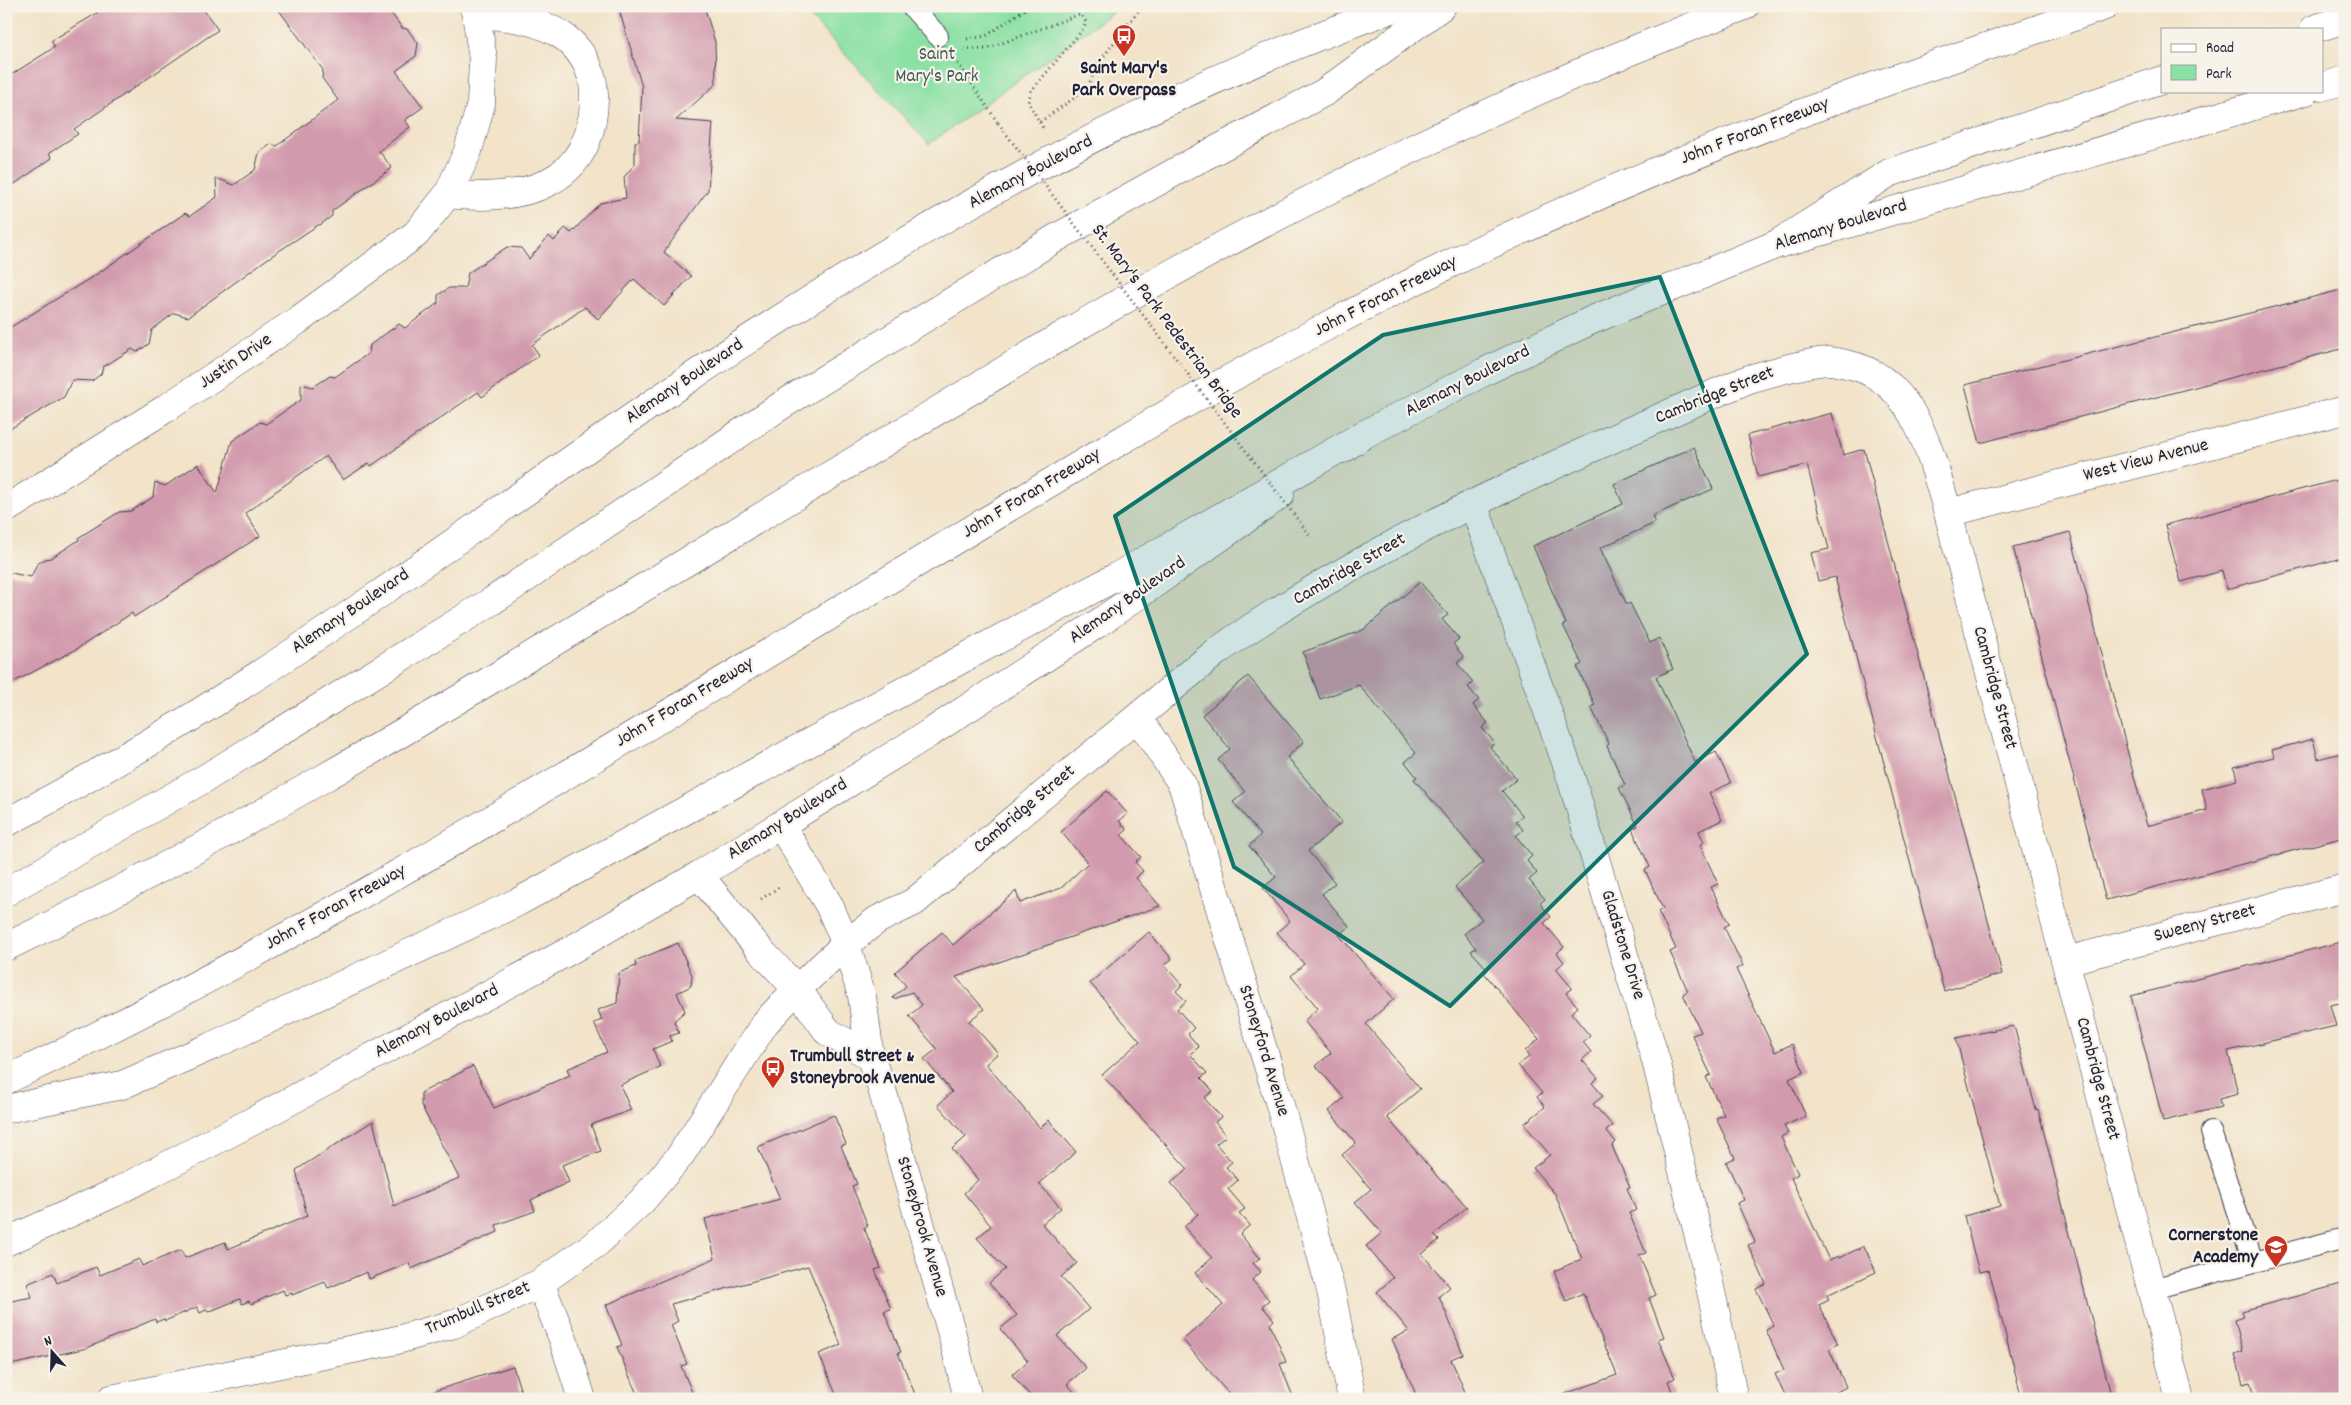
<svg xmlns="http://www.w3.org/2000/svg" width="2351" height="1405" font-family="Dekko,sans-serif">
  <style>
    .green { fill: #8be1a4; stroke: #568270 }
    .building { fill: #d29bad }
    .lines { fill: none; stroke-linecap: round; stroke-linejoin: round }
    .service-casing { stroke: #413f50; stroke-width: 22 }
    .minor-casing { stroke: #413f50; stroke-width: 29 }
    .primary-casing { stroke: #413f50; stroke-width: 29 }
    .motorway-casing { stroke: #413f50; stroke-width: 29 }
    .path { stroke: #413f50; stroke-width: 3; stroke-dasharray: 1 4; stroke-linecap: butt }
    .service { stroke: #fff; stroke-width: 20 }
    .minor { stroke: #fff; stroke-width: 28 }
    .primary { stroke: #fff; stroke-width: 28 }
    .motorway { stroke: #fff; stroke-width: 28 }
    .path-bridge { stroke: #413f50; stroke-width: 3; stroke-dasharray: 1 4; stroke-linecap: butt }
    .marked { fill: #0f766e; fill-opacity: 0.2; stroke: #0f766e; stroke-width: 4; stroke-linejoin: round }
    .labels { text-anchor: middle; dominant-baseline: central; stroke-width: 4.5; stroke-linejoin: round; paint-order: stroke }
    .park-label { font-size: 19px; fill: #425b5a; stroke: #f7f3e8 }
    .poi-label { font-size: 19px; font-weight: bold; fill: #22223b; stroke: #f7f3e8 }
    .street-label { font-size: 19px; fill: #22223b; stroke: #f7f3e8 }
  </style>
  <rect width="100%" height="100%" fill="#f7f3e8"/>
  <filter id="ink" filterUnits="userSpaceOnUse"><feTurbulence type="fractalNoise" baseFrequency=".02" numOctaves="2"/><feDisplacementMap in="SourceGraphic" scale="10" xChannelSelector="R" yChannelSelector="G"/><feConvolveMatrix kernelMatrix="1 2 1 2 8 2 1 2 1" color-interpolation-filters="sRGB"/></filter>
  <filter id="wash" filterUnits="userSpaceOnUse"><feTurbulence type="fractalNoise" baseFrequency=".0096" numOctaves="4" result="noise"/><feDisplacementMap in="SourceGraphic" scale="20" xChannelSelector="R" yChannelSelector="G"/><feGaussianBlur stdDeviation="1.12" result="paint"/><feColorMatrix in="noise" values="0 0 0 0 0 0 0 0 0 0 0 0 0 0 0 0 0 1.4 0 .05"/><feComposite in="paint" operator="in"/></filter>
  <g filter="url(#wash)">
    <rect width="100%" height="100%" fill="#f2e3c9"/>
    <path class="green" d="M800 6H1121L929 144Z"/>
    <g id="blocks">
      <path class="building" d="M96 6H201L218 30 74 129 78 134 49 153 52 158 6 190V78L55 47 51 41 97 13Z
        M276 6H386L402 28 407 29 418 43 416 56 396 71 423 107 405 120 410 127 379 151 392 168 332 211V216L320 225H318L267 259 188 317 174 313 152 330 149 344 137 352 132 349 103 367 101 374 92 381 72 380 64 397 6 431V330L97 274 185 213 190 216 217 197 216 178 234 185 255 170 259 153 271 144 277 146 338 100 322 78 323 70Z
        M618 6H704L715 42 716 84 676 120 713 123 708 190 664 252 691 276 664 306 634 279 598 319 585 307 532 345 539 355 482 397 478 392 371 466 369 463 343 480 326 456 245 513 260 536 134 617 132 613 77 649 6 686V572L31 577 37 564 45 559 51 558 79 540 78 538 119 512 131 511 153 497 155 482 165 486 198 464 217 493 232 441 260 422 266 424 301 400V384L313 387 330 376 335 377 369 353 370 345 399 324 405 328 438 303V295L449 288H465L468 273 507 247 521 248 529 259 549 236 554 241 565 228 571 233 600 203 626 198 624 177 635 164V142L639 141 642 87Z
        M2345 289V348L1980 443 1965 385Z
        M1832 413 1843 455 1864 449 2002 974 1944 991 1835 577 1818 581 1811 553 1829 549 1807 465 1758 477 1748 435Z
        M1694 447 1713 489 1652 516 1655 523 1600 548 1627 605 1630 603 1650 643 1659 638 1673 669 1656 677 1695 762 1716 752 1731 783 1709 793 1722 820 1699 831 1704 842 1700 845 1718 884 1711 887 1729 924 1724 927 1743 966 1736 969 1775 1052 1792 1044 1804 1072 1789 1079 1806 1116 1784 1126 1788 1133 1781 1137 1798 1174 1791 1178 1829 1260 1838 1256 1839 1258 1864 1246 1876 1272 1827 1295 1829 1300 1819 1305 1838 1344 1829 1349 1846 1387 1823 1399H1787L1775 1374 1784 1370 1766 1330 1774 1326 1756 1289 1766 1284 1748 1245 1755 1242 1737 1203 1744 1200 1726 1162 1735 1158 1716 1118 1724 1115 1706 1077 1711 1075 1692 1035 1701 1032 1683 994 1688 991 1670 952 1676 949 1658 911 1663 909 1645 870 1650 867 1632 829 1638 826 1619 788 1625 785 1607 746 1609 744 1591 707 1595 705 1577 667 1582 664 1563 625 1566 624 1533 546 1623 504 1614 484Z
        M2345 478V557L2227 589 2222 571 2181 582 2165 525Z
        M2070 532 2147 826 2207 810 2202 789 2237 780 2234 767 2274 757 2272 750 2313 739 2318 759 2345 752V837L2106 900 2013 547Z
        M1420 582 1448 615 1442 619 1459 639 1453 644 1464 657 1457 663 1473 682 1468 687 1479 700 1473 705 1488 723 1482 728 1495 743 1490 747 1517 779 1502 791 1523 816 1516 821 1523 830 1516 836 1532 856 1527 861 1537 873 1529 880 1545 899 1540 903 1551 917 1544 923 1564 947 1557 953 1564 962 1556 969 1572 988 1566 993 1578 1007 1571 1013 1590 1036 1583 1042 1591 1052 1582 1060 1598 1078 1592 1083 1603 1096 1593 1104 1613 1126 1606 1131 1616 1142 1612 1146 1630 1187 1627 1188 1636 1210 1629 1213 1646 1253 1639 1255 1656 1295 1649 1298 1664 1337 1658 1339 1675 1378 1668 1381 1675 1399H1563L1562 1395 1617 1375 1583 1293 1566 1301 1554 1271 1582 1259 1555 1194 1533 1168 1550 1155 1524 1124 1545 1107 1537 1097 1542 1093 1518 1065 1529 1057 1525 1051 1539 1039 1484 973 1488 970 1471 951 1476 948 1464 934 1482 919 1455 887 1484 862 1414 779 1417 777 1405 762 1416 753 1359 685 1320 699 1303 652 1363 630Z
        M1248 676 1304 742 1287 757 1342 822 1308 851 1335 883 1322 894 1349 926 1339 935 1394 999 1366 1024 1420 1089 1387 1117 1442 1182 1444 1181 1467 1207 1434 1235 1439 1240 1422 1254 1450 1287 1439 1296 1463 1354 1451 1359 1468 1399H1418L1392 1339 1409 1331 1377 1292 1393 1278 1366 1246 1382 1233 1355 1202 1371 1189 1342 1155 1356 1143 1329 1111 1344 1098 1316 1066 1331 1053 1304 1021 1318 1008 1291 976 1304 964 1277 932 1290 921 1263 888 1276 877 1249 846 1261 835 1233 802 1245 792 1218 760 1230 749 1202 715Z
        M1107 791 1128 814 1119 821 1127 830 1121 835 1141 857 1135 862 1143 871 1136 878 1160 906 956 977 984 1009 969 1021 998 1053 986 1064 1040 1128 1049 1120 1076 1152 1039 1184 1061 1208 1042 1224 1077 1263 1061 1277 1089 1309 1057 1336 1086 1368 1067 1384 1081 1399H1033L1012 1375 1028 1361 1000 1329 1017 1315 989 1283 1005 1269 977 1238 991 1226 964 1193 978 1180 952 1149 966 1137 938 1105 952 1092 924 1059 937 1049 909 1016 922 1005 912 992 894 999 893 997 906 986 895 972 942 932 953 945 1016 891 1020 903 1061 888 1088 863 1061 832Z
        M1149 932 1172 959 1164 965 1182 985 1176 991 1186 1001 1177 1009 1194 1028 1188 1034 1199 1047 1190 1054 1207 1073 1201 1078 1213 1091 1204 1098 1221 1117 1215 1122 1226 1136 1216 1144 1232 1162 1226 1167 1238 1180 1228 1189 1245 1209 1239 1213 1250 1225 1240 1234 1260 1258 1253 1263 1261 1272 1252 1280 1269 1300 1262 1306 1274 1320 1270 1324 1286 1362 1280 1364 1294 1399H1233L1183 1340 1223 1305 1195 1273 1212 1258 1184 1227 1198 1214 1171 1183 1188 1169 1102 1075 1140 1041 1090 983Z
        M2345 941V1002L2330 1005 2336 1026 2228 1051 2238 1094 2219 1099 2221 1107 2163 1121 2131 996Z
        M678 943 692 975 691 986 677 993 685 1011 674 1021 679 1033 670 1036 672 1041 653 1049 660 1067 620 1085 631 1110 591 1125 601 1151 562 1165 569 1182 531 1200 535 1211 496 1225 498 1232 411 1269 409 1263 369 1279 367 1272 328 1288 325 1282 292 1295V1293L285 1295 283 1290 251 1304 249 1301 242 1304 240 1299 208 1312 206 1310 200 1313 197 1307 165 1321 164 1319 156 1322 155 1319 87 1348 6 1366V1302L32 1297 27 1284 53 1273 57 1283 96 1267 100 1275 139 1259 142 1266 181 1250 185 1258 225 1242 228 1249 307 1216 296 1170 373 1121 394 1206 459 1178 421 1105V1093L473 1066 494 1108 570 1075 567 1069 607 1052 594 1023 602 1020 598 1010 617 1003 619 973 636 966 635 961Z
        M2014 1026 2036 1110 2038 1109 2045 1137 2112 1399H2022L1989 1270 1979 1272 1964 1216 2000 1206 1956 1038Z
        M834 1115 846 1144 841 1146 857 1184 852 1186 868 1226 864 1228 881 1268 875 1270 891 1309 884 1311 901 1352 898 1353 917 1399H838L819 1354 841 1345 808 1266 671 1304 678 1321 671 1325 687 1364 681 1366 695 1399H639L617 1347 622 1345 606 1305 715 1258 705 1219 780 1199 758 1147Z
        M2345 1283V1399H2256L2251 1382 2243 1384 2235 1354 2243 1351 2235 1320 2244 1317 2242 1311Z
        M513 1366 523 1399H432L431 1392Z"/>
    </g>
  </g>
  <g filter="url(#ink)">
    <use href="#blocks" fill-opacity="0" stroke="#413f50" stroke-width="1"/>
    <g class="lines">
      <g class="service-casing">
        <path id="service" d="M911 6 938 36
          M2211 1132 2253 1262
          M2152 1289 2345 1238"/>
      </g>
      <g class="minor-casing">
        <path id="minor" d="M448 194C521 202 592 187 594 99 595 76 585 54 567 39 541 19 507 16 476 14
          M1473 503 1568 768 1656 1061 1703 1254 1734 1399
          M6 509 165 409 297 321 416 234 448 194 468 151 481 104 483 59 476 14 473 6
          M1948 513 2345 410
          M1138 718 1182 784 1280 1105 1331 1291 1352 1399
          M781 825 829 905 846 944 862 996 870 1056 881 1086 953 1338 968 1399
          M699 875 761 951 797 989 828 1032 870 1056
          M2066 961 2345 888
          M540 1283 563 1339 582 1399
          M111 1399 397 1340 454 1324 540 1283 597 1243 642 1201 680 1156 765 1023 797 989 846 944 877 920 914 902 1216 652C1326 574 1448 514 1570 458 1630 431 1689 404 1749 379 1775 372 1801 363 1828 361 1834 361 1840 363 1846 364 1915 377 1931 456 1948 513L2180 1399"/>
      </g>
      <g class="primary-casing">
        <path id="primary" d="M2322 87 2345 80
          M1343 449 1363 435 1484 372 1592 320 1775 245 2306 91
          M6 823C85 781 163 736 238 688 389 592 533 484 681 384 905 233 1145 95 1400 6
          M6 1242 114 1193 251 1122 569 951 699 875 928 734 1103 620 1280 495"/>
      </g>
      <g class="motorway-casing">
        <path id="motorway" d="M2314 29 2345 19
          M1775 245 1889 173 2162 80
          M6 892 209 776 492 601 782 405 1056 238 1184 167 1325 92 1442 6
          M6 947C219 844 421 723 623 600 764 514 906 429 1048 344 1270 213 1503 97 1745 6
          M6 1080C322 931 617 744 915 564 1047 484 1179 404 1316 332 1483 242 1658 167 1836 100 1925 67 2016 37 2105 6
          M6 1109 122 1085 212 1046 518 902 975 652 1116 577 1363 435"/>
      </g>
      <path class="path" d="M967 39 986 36 1029 6
        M964 49H986L1075 16 1081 15 1086 22 1084 28 1031 91 1028 102 1043 128
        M955 59 998 123
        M1040 122 1087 89 1097 65 1142 6
        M761 899 779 887"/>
      <use href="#service" class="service"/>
      <use href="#minor" class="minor"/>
      <use href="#primary" class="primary"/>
      <use href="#motorway" class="motorway"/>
      <path class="path-bridge" d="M998 123 1311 537"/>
    </g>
  </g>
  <path class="marked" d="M1660 277 1807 654 1450 1006 1234 867 1115 516 1383 335Z"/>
  <defs>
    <g id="bus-pin" transform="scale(1.25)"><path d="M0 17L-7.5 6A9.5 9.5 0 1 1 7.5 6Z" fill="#c8321e" stroke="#f7f3e8"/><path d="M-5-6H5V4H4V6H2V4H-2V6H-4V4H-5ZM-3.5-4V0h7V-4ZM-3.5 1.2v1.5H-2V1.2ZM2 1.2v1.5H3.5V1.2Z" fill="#fff"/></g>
    <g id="school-pin" transform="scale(1.25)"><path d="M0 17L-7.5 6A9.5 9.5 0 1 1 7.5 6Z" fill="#c8321e" stroke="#f7f3e8"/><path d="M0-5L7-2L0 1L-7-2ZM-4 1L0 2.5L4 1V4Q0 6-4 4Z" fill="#fff"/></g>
  </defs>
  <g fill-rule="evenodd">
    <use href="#bus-pin" x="1124" y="36"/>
    <use href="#bus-pin" x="773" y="1068"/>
    <use href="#school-pin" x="2276" y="1247"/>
  </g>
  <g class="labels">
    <g class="park-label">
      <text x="937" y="55">Saint<tspan x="937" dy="22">Mary's Park</tspan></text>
    </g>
    <g class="poi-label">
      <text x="1124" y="69">Saint Mary's<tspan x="1124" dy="22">Park Overpass</tspan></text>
      <text x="790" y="1057" text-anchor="start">Trumbull Street &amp;<tspan x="790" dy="22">Stoneybrook Avenue</tspan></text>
      <text x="2258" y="1236" text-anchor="end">Cornerstone<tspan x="2258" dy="22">Academy</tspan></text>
    </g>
    <g class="street-label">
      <text transform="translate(1755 132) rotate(-21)">John F Foran Freeway</text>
      <text transform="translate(1031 173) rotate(-28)">Alemany Boulevard</text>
      <text transform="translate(1841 226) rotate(-17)">Alemany Boulevard</text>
      <text transform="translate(1386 297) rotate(-27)">John F Foran Freeway</text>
      <text transform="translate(1166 322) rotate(53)">St. Mary's Park Pedestrian Bridge</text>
      <text transform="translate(236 362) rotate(-34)">Justin Drive</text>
      <text transform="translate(685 382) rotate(-34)">Alemany Boulevard</text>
      <text transform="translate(1468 382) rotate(-27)">Alemany Boulevard</text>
      <text transform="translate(1715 396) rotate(-22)">Cambridge Street</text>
      <text transform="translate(2146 461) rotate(-14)">West View Avenue</text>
      <text transform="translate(1032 494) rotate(-31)">John F Foran Freeway</text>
      <text transform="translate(1350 570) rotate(-30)">Cambridge Street</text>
      <text transform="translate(1128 601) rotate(-35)">Alemany Boulevard</text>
      <text transform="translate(351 612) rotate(-34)">Alemany Boulevard</text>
      <text transform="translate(1994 688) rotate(75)">Cambridge Street</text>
      <text transform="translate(685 703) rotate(-31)">John F Foran Freeway</text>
      <text transform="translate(1025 810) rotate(-40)">Cambridge Street</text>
      <text transform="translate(788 820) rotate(-32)">Alemany Boulevard</text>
      <text transform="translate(336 908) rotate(-29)">John F Foran Freeway</text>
      <text transform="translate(2205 924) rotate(-15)">Sweeny Street</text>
      <text transform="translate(1622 945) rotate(73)">Gladstone Drive</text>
      <text transform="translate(437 1022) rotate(-28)">Alemany Boulevard</text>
      <text transform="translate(1263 1051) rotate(73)">Stoneyford Avenue</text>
      <text transform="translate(2097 1079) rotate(75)">Cambridge Street</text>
      <text transform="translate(921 1227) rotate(74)">Stoneybrook Avenue</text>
      <text transform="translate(478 1309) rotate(-23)">Trumbull Street</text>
    </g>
  </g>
  <rect width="2351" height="1405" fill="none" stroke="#f7f3e8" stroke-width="25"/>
  <rect x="2161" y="28" width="162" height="65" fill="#f7f3e8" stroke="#a29fa3"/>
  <rect x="2171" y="44" width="25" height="8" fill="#ffffff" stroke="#a29fa3"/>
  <text x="2206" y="52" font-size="15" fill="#22223b">Road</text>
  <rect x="2171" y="65" width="25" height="15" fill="#8be1a4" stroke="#a29fa3"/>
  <text x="2206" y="78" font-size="15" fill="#22223b">Park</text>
  <g transform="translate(52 1352) rotate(340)" stroke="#f7f3e8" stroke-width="4" paint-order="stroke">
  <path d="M0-4L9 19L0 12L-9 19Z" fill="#22223b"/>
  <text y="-8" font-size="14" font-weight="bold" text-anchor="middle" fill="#22223b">N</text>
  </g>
</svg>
